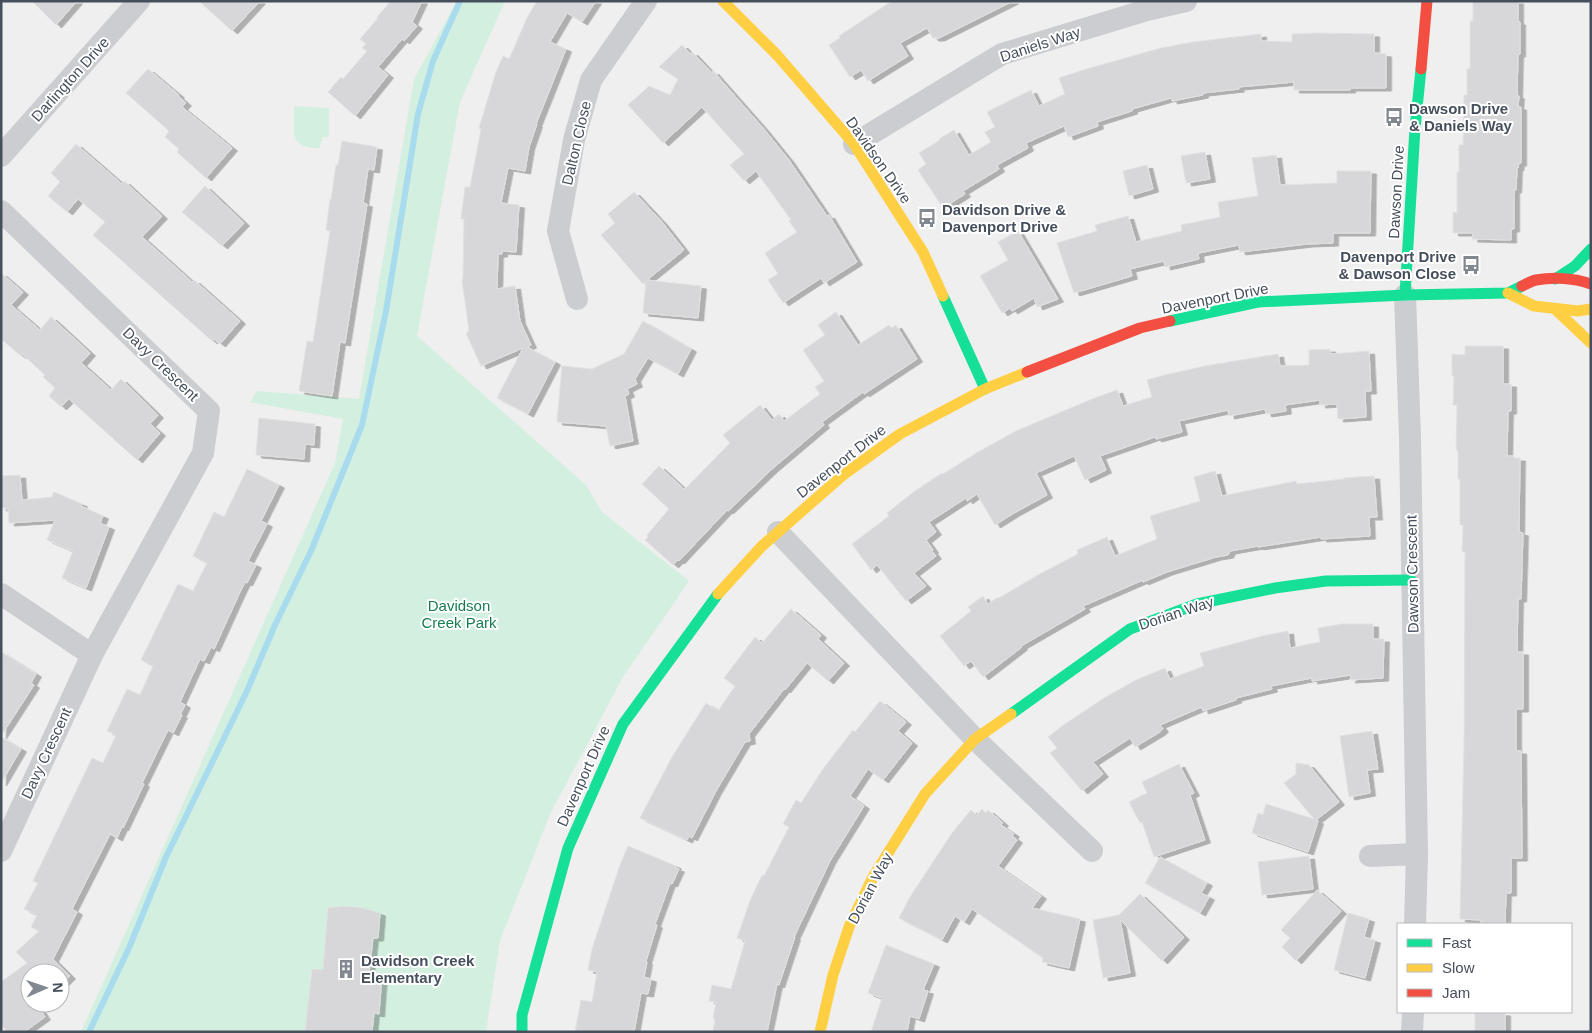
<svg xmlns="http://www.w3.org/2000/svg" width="1592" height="1033" font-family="Arial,sans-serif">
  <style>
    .green { fill: #d3efdf }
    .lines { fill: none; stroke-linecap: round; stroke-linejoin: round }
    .stream { stroke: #a8dbed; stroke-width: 6 }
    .building { fill: #d7d7d9; stroke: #e1e1e2; filter: url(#shadow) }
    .street { stroke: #cbcdd0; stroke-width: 22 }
    .fast { stroke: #16e098; stroke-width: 11 }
    .slow { stroke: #ffcf43; stroke-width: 11 }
    .jam { stroke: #f24e42; stroke-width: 11 }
    .labels { text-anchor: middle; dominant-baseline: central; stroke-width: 4; stroke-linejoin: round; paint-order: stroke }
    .street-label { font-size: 15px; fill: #46505c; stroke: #fff }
    .poi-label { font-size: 15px; font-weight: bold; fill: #46505c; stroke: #fff; text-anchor: start }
    .park-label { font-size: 15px; fill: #167d4e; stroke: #fff }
  </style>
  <defs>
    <filter id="shadow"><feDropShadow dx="5.5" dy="3" stdDeviation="0" flood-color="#0004"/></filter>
  </defs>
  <rect width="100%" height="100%" fill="#f0efef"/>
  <path class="green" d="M457 1H505L460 102 417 336 587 486 602 512 689 581 623 677 550 814 500 941 486 1032H81L335 463 343 419 250 402 257 391 359 399 414 79Z
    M294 106 329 108V137H323L319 148C307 148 299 147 294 135Z"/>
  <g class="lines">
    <path class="stream" d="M89 1032 129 948 166 857 247 691 275 625 311 551 362 425 386 311 418 114 433 61 460 1"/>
  </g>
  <path class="building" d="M32 1H77L56 25Z
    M199 1H260L232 31Z
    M391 1H422L412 22 417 26 404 41 402 39 378 67 388 75 355 116 328 92 341 77 343 79 367 51 362 48 366 44 360 39 378 18 377 17Z
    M537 1H596L582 22 567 13 550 42 566 49 536 124H537L529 147 525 171 508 168 501 203 519 205 516 252 502 251V254H498L497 289 515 286 520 321 531 345 527 347 555 362 528 414 497 398 523 348 481 366 466 333 469 331 462 280 463 279 464 219H461L465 187H470L481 129 479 128 496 72 503 56 509 59 527 18Z
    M892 1H1013L939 38H933L927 28 900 43 908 56 887 69 868 81 861 70 850 77 829 45 840 38 839 36Z
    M1473 1H1518V22H1520V54H1518L1517 95 1519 96 1518 107H1521V163H1519L1518 168H1517L1516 190H1514V229H1511V240L1472 239 1473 233H1453V212L1457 213V172H1459V145H1463L1464 95H1467V69H1470V21H1473Z
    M1317 33 1374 34V53L1386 54V88H1350V90H1294V82L1238 87 1239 89 1203 93V95L1172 101 1171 98 1132 109V111L1097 122 1098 126 1068 137 1064 126 1026 143 1028 148 997 165 999 169 963 191 965 194 943 208 918 170 926 164 919 153 940 140 939 139 954 130 969 155 991 142 985 132 995 127 987 112 1031 90 1039 106 1065 94 1059 78 1083 70 1161 48 1193 42 1261 34V41L1292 42V34Z
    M682 45 691 54 692 52 712 73 713 71 764 129 789 160 827 216 829 215 857 262 824 283 821 278 783 303 768 280 778 274 765 253 797 232 789 221 791 220 756 171 744 181 730 165 744 154 702 107 663 143 628 105 649 86 670 95 678 79 659 67Z
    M148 69 179 95 178 96 186 103 182 107 232 148 206 178 177 152 179 149 165 137 169 131 126 93Z
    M342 141 377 147 374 170 368 169 363 203 367 204 345 343 340 342 332 396 299 391 307 341 313 342 330 231 326 230 330 199 331 200 336 165H338Z
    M76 144 122 184 124 181 162 216 142 237 192 282 194 280 240 321 220 344 214 339 212 341 93 235 105 222 78 199 67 212 48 196 60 182 51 173Z
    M1205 152 1210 179 1186 183 1181 156Z
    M1276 155 1280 185 1337 183V171H1371L1370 233H1333V243L1307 244 1240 252 1239 245 1199 253 1198 254 1199 259 1165 267 1164 261 1130 269 1132 276 1074 293 1057 243 1097 231 1095 225 1128 216 1136 242 1182 231 1181 225 1220 217 1218 202 1258 196 1252 158Z
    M1147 165 1153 189 1129 196 1123 171Z
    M205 186 244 223 222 246 182 212Z
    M634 192 662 222 684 250 647 280 701 286 698 318 643 313 646 281 643 284 601 235 615 223 608 214Z
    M1018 231 1058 299 1037 307 1034 298 1012 311 1010 308 1002 313 980 276 1008 260 998 242Z
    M1 273 23 292 11 305 40 330 51 317 90 353 81 363 111 390 121 379 158 415 150 424 160 433 137 460 69 399 61 407 49 396 55 388 43 377 45 375 22 354 21 356 1 339Z
    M836 312 858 345 889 325 891 328 896 325 917 359 864 394 863 392 822 422 824 425 772 469 728 511 727 510 679 561 678 560 673 565 645 540 648 537 647 535 669 509 642 484 659 466 684 489 686 488 730 443 723 435 760 405 772 420 779 414 784 421 820 394 815 387 824 381 803 350 825 335 818 325Z
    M643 321 691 349 678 374 648 358 635 379 637 384 627 389 629 394 625 396 633 441 610 446 606 426 557 422 562 366 592 369 624 354Z
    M1465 346H1503V384H1511V411H1508L1507 456H1514V458H1520L1519 532 1523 533 1521 599H1518L1517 652H1523V709H1516V751H1521L1522 858H1511V893H1506L1505 924H1481V920L1460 919 1464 745 1465 552 1462 551 1463 525H1460V479H1458V450H1456L1457 405H1453L1454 376H1452V354L1465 355Z
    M1330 349V354L1369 351 1371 391H1365L1366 417 1338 419 1337 404 1320 405V400L1285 405 1286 411 1266 414 1265 409 1229 416 1228 410 1179 421 1182 432 1156 439 1155 437 1100 456 1106 470 1085 480 1074 456 1036 473 1047 495 1014 513 995 525 977 494 967 501 966 498 929 522 936 532 926 540 933 550 932 551 936 556 914 573 926 586 906 601 877 565 871 570 852 544 889 516 887 513 915 491 942 473 943 474 978 452 1016 431 1097 397 1117 390 1123 406 1152 397 1147 380 1165 375 1205 366 1278 354 1280 366 1309 365V350Z
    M259 418 315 424 314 445 305 444 304 459 256 455Z
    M247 469 279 485 261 521 267 524 248 561 256 565 247 583 245 582 240 592 214 649 211 647 204 661 200 659 180 702 185 705 180 715H182L173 733 168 730 142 783 144 784 123 828 122 827 117 838 110 834 72 909 77 912 53 959 70 976 60 986V973H30V1003H42L38 1006 45 1017 24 1032H7L1 1024V982L27 963 16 952 39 931 31 927 37 915 24 909 38 883 33 881 92 758 103 763 116 735 107 731 127 689 140 695 153 666 141 660 178 584 193 591 207 563 193 556 214 512 224 517Z
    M1215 471 1222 496 1296 481 1297 484 1344 479V478L1374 476 1377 517H1369L1370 536 1321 539V537L1258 547V546L1230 551 1228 555 1216 557 1167 572 1143 582V580L1083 606 1085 609 1021 646 1022 647 983 677 971 661 964 666 940 636 971 611 968 607 983 596 988 604 998 597 999 598 1038 575 1078 554 1077 550 1107 537 1115 556 1157 539 1150 516 1200 501 1194 477Z
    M20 475 22 500 52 497 54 492 82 504 81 506 103 516 100 523 109 527 86 588 62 578 73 551 47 540 55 520 9 523 8 508H1V476Z
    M791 609 821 635 818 639 844 663 828 681 807 663 785 690 784 689 749 734 750 741 745 742 716 791 692 838 689 836 687 840 640 818 672 757 706 703 718 711 735 686 724 678 755 637 762 643Z
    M1342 624H1373V639H1384L1383 678 1350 680 1351 675 1312 681V678L1271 686 1272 689 1236 698V700L1203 711 1202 707 1160 725 1163 729 1160 732 1135 747 1130 738 1093 762 1103 774 1082 791 1050 753 1057 748 1048 737 1062 726 1104 698 1136 680 1165 668 1170 679 1204 666 1200 653 1262 636 1288 631 1290 648 1320 642 1318 628Z
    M1 652 36 674 31 683 34 685 1 736Z
    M880 701 906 722 898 731 912 743 883 780 868 769 850 796 864 806 830 861 794 937H795L779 985 777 984 767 1032H713L715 1019H713L716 1002 709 1001 712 985 731 989 745 941 737 938 750 901 762 875 764 876 789 827 783 824 796 800 801 803 823 769 853 730 855 732Z
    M1372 731 1378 769 1367 770 1370 793 1349 797 1340 736Z
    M1 737 21 749 1 783Z
    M1296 763 1309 765 1339 802 1316 820 1318 821 1308 852 1252 833 1258 813 1263 815 1266 804 1314 819 1284 783 1296 774Z
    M1179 764 1194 793 1190 795 1205 840 1154 857 1142 822 1140 823 1129 802 1147 793 1142 782Z
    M982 809 986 813 988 810 1003 823 1001 825 1014 834 1012 836 1017 840 998 866 1041 896 1032 908 1080 919 1069 968 1042 962 1043 958 972 909 964 922 955 916 942 940 899 918 910 897 952 833 971 810 977 815Z
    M628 846 676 866 675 868 679 869 672 884 670 883 655 924 657 925 646 961 647 962 644 977 651 979 648 994 641 993 634 1032H575L581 1000 592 1002 597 972 588 970 592 949 620 865Z
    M1309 856 1313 889 1262 895 1258 862Z
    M1160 857 1207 883 1201 893 1209 897 1200 913 1145 883Z
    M1317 890 1341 911 1296 961 1282 947 1290 938 1281 930Z
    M1140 894 1184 937 1162 961 1120 920 1130 973 1103 978 1093 920 1119 915Z
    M344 906 363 908 380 913 378 938H373L369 974 382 975 379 1014 374 1013 372 1032H305L312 969 323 970 328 908Z
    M1348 913 1369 919 1364 937 1375 940 1365 978 1334 970Z
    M886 945 934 964 923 990 928 991 919 1019 910 1016 907 1032H871L882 998 868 993Z
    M1475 1012 1505 1013V1032H1475Z"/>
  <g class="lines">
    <path class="street" d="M854 144 1002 54 1147 10 1186 1
      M1 156 139 1
      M1 211 209 411 203 453 92 655 1 851
      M1405 295 1410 438 1417 854 1415 924
      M577 299 558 231 574 140 591 80 646 1
      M778 532 975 739 1092 851
      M1 594 92 655
      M1370 856 1417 854
      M1412 1032 1413 1012"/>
    <path class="fast" d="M1555 279 1575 266 1591 249
      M1405 295 1415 128 1421 69
      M943 296 985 389
      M1170 321 1258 302 1405 295 1508 293 1522 286
      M1011 714 1130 629 1197 604 1275 588 1326 581 1411 580
      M522 1032V1015L568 848 623 724 718 594"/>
    <path class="slow" d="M723 1 777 55 854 144 923 252 943 296
      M1508 293 1534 306 1578 311 1591 309
      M1555 309 1591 343
      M718 594 762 546 843 475 900 434 985 389 1027 372
      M820 1032 833 975 849 927 873 877 925 794 975 739 1011 714"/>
    <path class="jam" d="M1421 69 1427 1
      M1522 286C1526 284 1531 281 1536 280 1553 277 1575 278 1591 284
      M1027 372 1140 328 1170 321"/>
  </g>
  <defs>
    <g id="bus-bare" transform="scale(1.5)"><path d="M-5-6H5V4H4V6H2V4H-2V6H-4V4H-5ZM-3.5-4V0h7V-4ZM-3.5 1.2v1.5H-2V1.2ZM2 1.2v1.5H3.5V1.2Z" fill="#82888f" stroke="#fff" stroke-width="2.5" paint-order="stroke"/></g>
    <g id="building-bare" transform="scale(1.5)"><path d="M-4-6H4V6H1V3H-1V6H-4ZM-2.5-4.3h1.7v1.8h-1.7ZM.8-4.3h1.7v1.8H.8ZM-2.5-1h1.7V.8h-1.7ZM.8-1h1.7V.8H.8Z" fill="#82888f" stroke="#fff" stroke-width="2.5" paint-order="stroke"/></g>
  </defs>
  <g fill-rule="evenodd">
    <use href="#bus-bare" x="1394" y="117"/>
    <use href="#bus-bare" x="927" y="218"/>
    <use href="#bus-bare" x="1471" y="265"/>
    <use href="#building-bare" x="346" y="969"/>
  </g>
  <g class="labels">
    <g class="street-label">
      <text transform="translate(1040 44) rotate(-18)">Daniels Way</text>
      <text transform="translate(70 79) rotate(-48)">Darlington Drive</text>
      <text transform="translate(576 143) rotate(-77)">Dalton Close</text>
      <text transform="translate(879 160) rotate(55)">Davidson Drive</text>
      <text transform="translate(1396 192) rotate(-87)">Dawson Drive</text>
      <text transform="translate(1215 298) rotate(-11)">Davenport Drive</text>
      <text transform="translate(161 364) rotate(44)">Davy Crescent</text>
      <text transform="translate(841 461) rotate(-38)">Davenport Drive</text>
      <text transform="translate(1412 574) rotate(-91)">Dawson Crescent</text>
      <text transform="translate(1176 613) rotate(-18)">Dorian Way</text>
      <text transform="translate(46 753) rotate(-65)">Davy Crescent</text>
      <text transform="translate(583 776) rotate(-66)">Davenport Drive</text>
      <text transform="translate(870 888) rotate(-62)">Dorian Way</text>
    </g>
    <g class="poi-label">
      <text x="1409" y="108">Dawson Drive<tspan x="1409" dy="17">&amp; Daniels Way</tspan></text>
      <text x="942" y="209">Davidson Drive &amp;<tspan x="942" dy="17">Davenport Drive</tspan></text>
      <text x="1456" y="256" text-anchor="end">Davenport Drive<tspan x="1456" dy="17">&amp; Dawson Close</tspan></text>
      <text x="361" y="960">Davidson Creek<tspan x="361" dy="17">Elementary</tspan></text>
    </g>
    <g class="park-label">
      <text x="459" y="605">Davidson<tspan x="459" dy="17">Creek Park</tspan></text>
    </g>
  </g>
  <rect width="1592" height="1033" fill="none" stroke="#46505c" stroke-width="5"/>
  <rect x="1397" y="923" width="175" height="90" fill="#ffffff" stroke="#b5b9be"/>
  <rect x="1407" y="939" width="25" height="8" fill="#16e098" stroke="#b5b9be"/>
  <text x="1442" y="948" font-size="15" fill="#46505c">Fast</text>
  <rect x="1407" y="964" width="25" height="8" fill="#ffcf43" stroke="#b5b9be"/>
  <text x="1442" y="973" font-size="15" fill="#46505c">Slow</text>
  <rect x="1407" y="989" width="25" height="8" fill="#f24e42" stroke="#b5b9be"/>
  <text x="1442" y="998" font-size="15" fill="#46505c">Jam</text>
  <g transform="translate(45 988) rotate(88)"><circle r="24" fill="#ffffff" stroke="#b5b9be"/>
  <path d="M0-4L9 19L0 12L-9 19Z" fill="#82888f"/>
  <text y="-8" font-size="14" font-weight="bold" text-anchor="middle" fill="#46505c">N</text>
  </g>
</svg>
